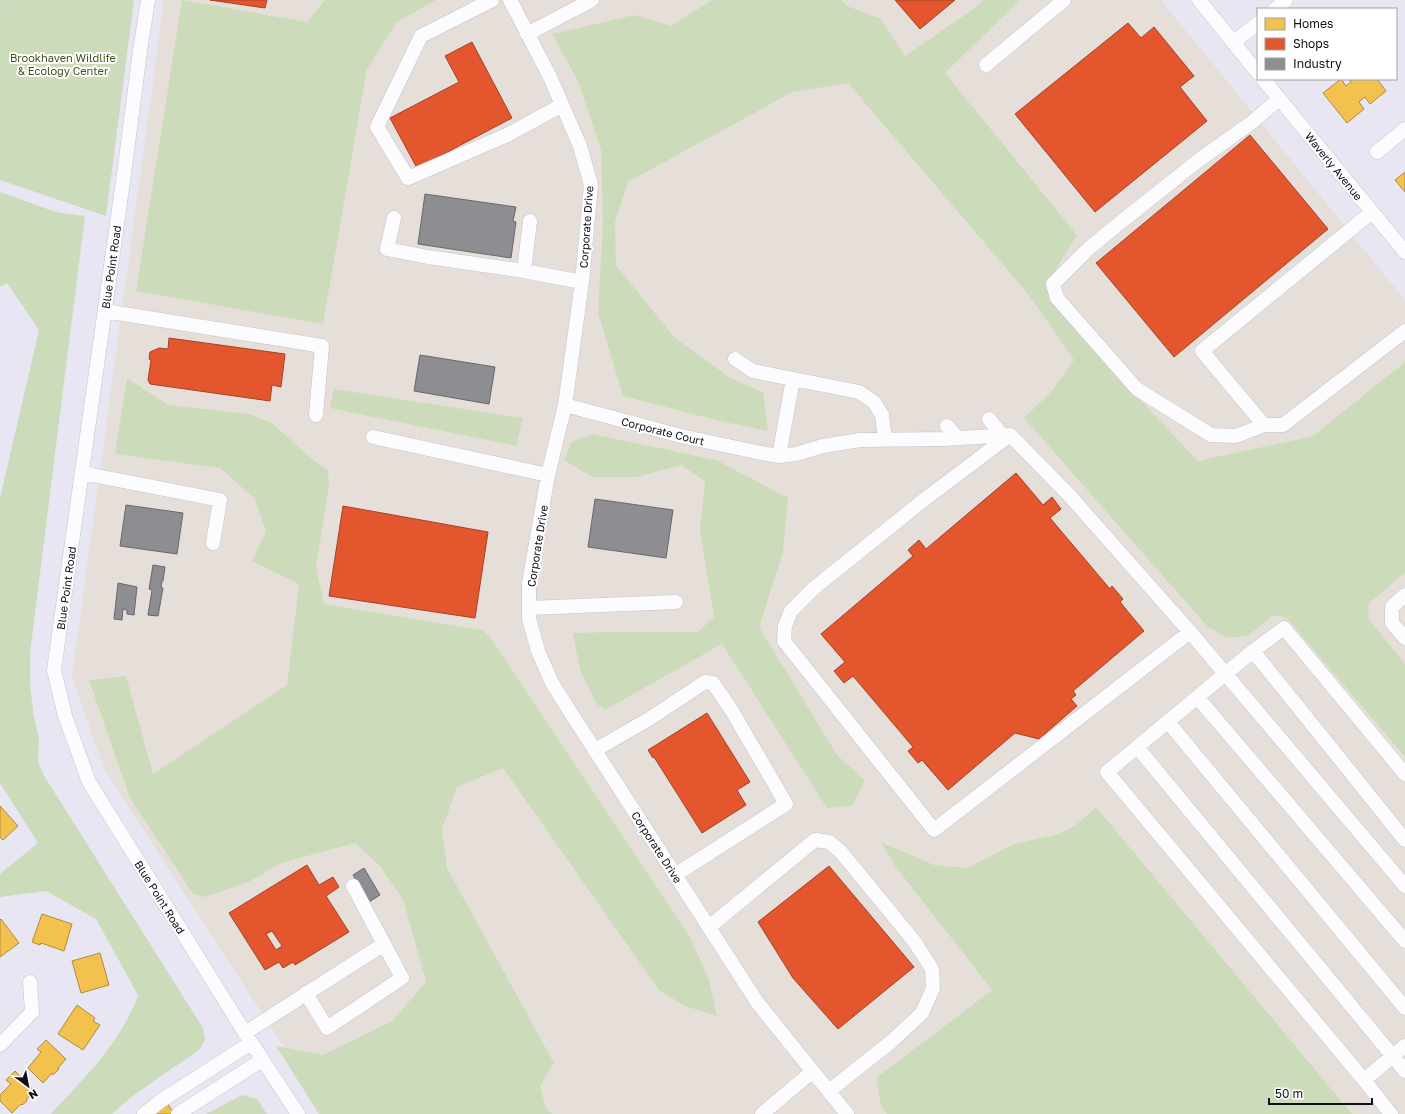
<svg xmlns="http://www.w3.org/2000/svg" width="1405" height="1114" font-family="'Golos Text',sans-serif">
  <style>
    .industrial { fill: #e6dfd9 }
    .green { fill: #ccdcbb }
    .homes { fill: #f2c14e; stroke: #ae8b3d }
    .shops { fill: #e4572e; stroke: #a44127; fill-rule: evenodd }
    .industry { fill: #8d8d92; stroke: #68676d }
    .lines { fill: none; stroke-linecap: round; stroke-linejoin: round }
    .minor-casing { stroke: #c4c3cc; stroke-width: 15 }
    .path { stroke: #d6d5d9; stroke-width: 2.5; stroke-dasharray: 3 2; stroke-linecap: butt }
    .minor { stroke: #fcfbfd; stroke-width: 14 }
    .labels { text-anchor: middle; dominant-baseline: central; stroke-width: 4; stroke-linejoin: round; paint-order: stroke }
    .park-label { font-size: 11px; fill: #3f541a; stroke: #fff }
    .street-label { font-size: 11px; fill: #100e16; stroke: #fff }
  </style>
  <rect width="100%" height="100%" fill="#e8e6f2"/>
  <path class="industrial" d="M164 0H1161L1405 300V1114H327L104 769 72 676Z"/>
  <path class="green" d="M0 0H134L106 216 0 180Z
    M182 0 307 22 325 0H436L397 22 367 69 323 324 136 291Z
    M712 0H841L847 6 881 19 905 56 972 10 984 0H1020L945 73 1077 235 1045 287 1080 336 1198 461 1313 436 1405 362V573L1369 603 1368 618 1405 664V757L1286 617 1272 616 1248 636 1227 638 1207 626 1024 418 1050 393 1074 360 1028 294 848 83 793 92 628 182 615 222 616 265 674 337 732 379 763 392 768 431 720 421 623 396 598 313 603 223 601 150 578 81 552 34 634 15 671 26Z
    M0 192 56 212 85 216 30 653V686L34 717 39 738 38 760 43 774 203 1028 205 1040 200 1049 130 1098 112 1114H51C84 1078 121 1043 138 995L96 919 46 891 0 897V874L38 843 0 783V498L39 330 7 283 0 287Z
    M127 378 168 405 249 414 272 423 313 460 328 470 329 487 316 567 324 604 482 630 491 638 690 937 709 980 717 1016 685 1006 659 990 503 768 457 787 442 829 447 868 554 1063 540 1086 546 1108 552 1114H319L276 1046 323 1055 392 1021 426 982 403 899 379 865 355 843 281 863 250 881 205 897 193 894 130 798 89 680 126 676 153 774 287 685 299 584 252 561 266 531 255 499 220 468 115 454Z
    M334 389 523 418 516 446 330 408Z
    M592 434 716 460 788 498 783 552 759 627 837 755 865 780 852 806 827 808 722 644 605 710 597 704 580 670 573 633 613 632H698L714 617 700 530 705 481 681 465 637 477H592L564 460 571 442Z
    M1096 807 1352 1114H887L881 1106 876 1078 992 990 895 866 881 842 934 865 967 868 1014 844 1059 834 1076 825Z
    M242 1095 257 1099 267 1114H206Z"/>
  <path class="homes" d="M1341 79 1346 86 1351 82 1349 79H1377L1386 91 1370 104 1365 97 1359 102 1364 109 1347 123 1323 93Z
    M1405 172V192L1395 180Z
    M0 806 18 826 3 840 0 837Z
    M42 914 72 924 64 951 41 943 40 945 32 942Z
    M1 919 19 943 0 957V920Z
    M100 953 109 985 81 993 72 961Z
    M77 1005 95 1018 93 1021 100 1025 83 1050 58 1034Z
    M46 1040 66 1059 58 1068 59 1069 53 1075 52 1073 43 1083 28 1068 41 1052 37 1049Z
    M15 1071 34 1091 26 1100 27 1101 22 1105 21 1104 12 1113 0 1101V1095L11 1084 6 1080Z
    M167 1103 173 1112 170 1114H157L155 1111Z"/>
  <path class="shops" d="M210 0H267L265 8Z
    M895 0H955L920 29Z
    M1128 23 1141 38 1154 27 1194 76 1180 87 1207 121 1095 212 1015 114Z
    M472 42 512 118 417 168 390 118 459 82 445 56Z
    M1250 135 1328 229 1174 357 1096 263Z
    M169 338 285 354 281 387 272 385 270 401 150 384 148 380 151 360 149 359 150 352 159 348 168 349Z
    M1016 473 1043 505 1052 497 1061 509 1050 518 1110 589 1112 586 1123 599 1120 602 1144 631 1073 691 1076 695 1071 699 1077 706 1039 739 1015 733 948 790 922 760 918 763 908 751 913 747 853 676 844 683 834 671 845 662 821 634 913 556 908 550 919 540 926 549Z
    M343 506 488 532 475 618 329 596Z
    M707 713 750 782 737 790 746 805 702 833 654 757 653 758 648 750Z
    M307 865 319 885 333 877 339 887 326 896 349 932 295 965 293 962 283 968 279 962 265 970 229 913ZM272 931 282 946 276 950 266 934Z
    M829 866 914 967 838 1029 793 978 758 922Z"/>
  <path class="industry" d="M425 194 516 207 513 221 516 222 511 258 418 244Z
    M420 355 495 367 489 404 414 391Z
    M595 499 673 510 666 558 588 547Z
    M126 505 183 513 177 554 120 546Z
    M153 565 165 567 163 581H162L161 587 163 588 158 616 148 615 152 590 149 589Z
    M118 583 137 587 134 615 127 614V610L123 609 122 620 114 619Z
    M364 868 380 895 369 902 353 875Z"/>
  <g class="lines">
    <g class="minor-casing">
      <path id="minor" d="M148 0 140 51 124 174 54 670 65 716 89 782 245 1033 298 1114
        M492 0 421 36 377 127 408 178 507 135 562 105
        M510 0 550 77 580 146 591 185 582 282 565 405 548 475 529 583V619L538 651 552 683 569 710 757 1002 847 1114
        M1199 0 1258 73
        M1275 9 1286 0
        M527 34 592 0
        M1233 43 1258 23
        M986 65 1064 0
        M1263 79 1405 252
        M1377 152 1405 129
        M1372 212 1202 351 1264 425H1283L1405 331
        M394 218 387 249 428 257 524 271 582 282
        M524 271 530 221
        M105 311 322 346 316 415
        M735 359 753 371 859 392 874 402 882 415 885 439
        M565 405 681 436 761 453 779 456 796 454 823 446 860 440 944 439 1010 435 1069 495 1190 632 1405 886
        M989 419 1003 436
        M1264 425 1236 436 1211 435 1137 389 1057 298 1053 284 1088 249 1121 222 1199 160 1251 123 1279 99
        M947 426 958 438
        M1010 435 925 499 814 588 791 611 785 626 784 641 934 830 1190 632
        M373 437 548 475
        M779 456 793 379
        M82 473 220 500 213 543
        M1405 595 1392 607V623L1405 638
        M529 608 676 602
        M1253 651 1405 840
        M1198 698 1405 941
        M1168 722 1405 1008
        M1137 747 1405 1071
        M595 750 649 719 705 682 713 683 732 711 786 804 675 875
        M1405 774 1284 628 1253 651 1107 772 1364 1080 1405 1046
        M709 927 815 840 829 842 841 852 914 941 932 969 933 988 922 1013 892 1041 829 1091
        M306 993 327 1028 402 978 384 944
        M245 1033 384 944 353 886
        M0 1045 32 1012 30 982
        M1364 1080 1391 1114
        M144 1114 162 1100 251 1043
        M178 1114 262 1060
        M762 1114 813 1071"/>
    </g>
    <path class="path" d="M0 14 24 0"/>
    <use href="#minor" class="minor"/>
  </g>
  <g class="labels">
    <g class="park-label">
      <text x="63" y="57">Brookhaven Wildlife<tspan x="63" dy="13">&amp; Ecology Center</tspan></text>
    </g>
    <g class="street-label">
      <text transform="translate(1334 166) rotate(51)">Waverly Avenue</text>
      <text transform="translate(586 227) rotate(-86)">Corporate Drive</text>
      <text transform="translate(111 267) rotate(-82)">Blue Point Road</text>
      <text transform="translate(663 431) rotate(14)">Corporate Court</text>
      <text transform="translate(537 546) rotate(-81)">Corporate Drive</text>
      <text transform="translate(66 588) rotate(-82)">Blue Point Road</text>
      <text transform="translate(657 847) rotate(57)">Corporate Drive</text>
      <text transform="translate(160 897) rotate(58)">Blue Point Road</text>
    </g>
  </g>
  <rect x="1257" y="8" width="140" height="72" fill="#ffffff" stroke="#9f9fa2"/>
  <rect x="1265" y="18" width="20" height="12" fill="#f2c14e" stroke="#9f9fa2"/>
  <text x="1293" y="28" font-size="12" fill="#100e16">Homes</text>
  <rect x="1265" y="38" width="20" height="12" fill="#e4572e" stroke="#9f9fa2"/>
  <text x="1293" y="48" font-size="12" fill="#100e16">Shops</text>
  <rect x="1265" y="58" width="20" height="12" fill="#8d8d92" stroke="#9f9fa2"/>
  <text x="1293" y="68" font-size="12" fill="#100e16">Industry</text>
  <g transform="translate(28 1086) rotate(148)" stroke="#ffffff" stroke-width="3" paint-order="stroke">
  <path d="M0-3L7 15L0 10L-7 15Z" fill="#100e16"/>
  <text y="-6" font-size="11" font-weight="bold" text-anchor="middle" fill="#100e16">N</text>
  </g>
  <path d="M1269 1098v6h103v-6" fill="none" stroke="#100e16" stroke-width="2"/>
  <text x="1275" y="1098" font-size="12" fill="#100e16" stroke="#ffffff" stroke-width="3" paint-order="stroke">50 m</text>
</svg>
